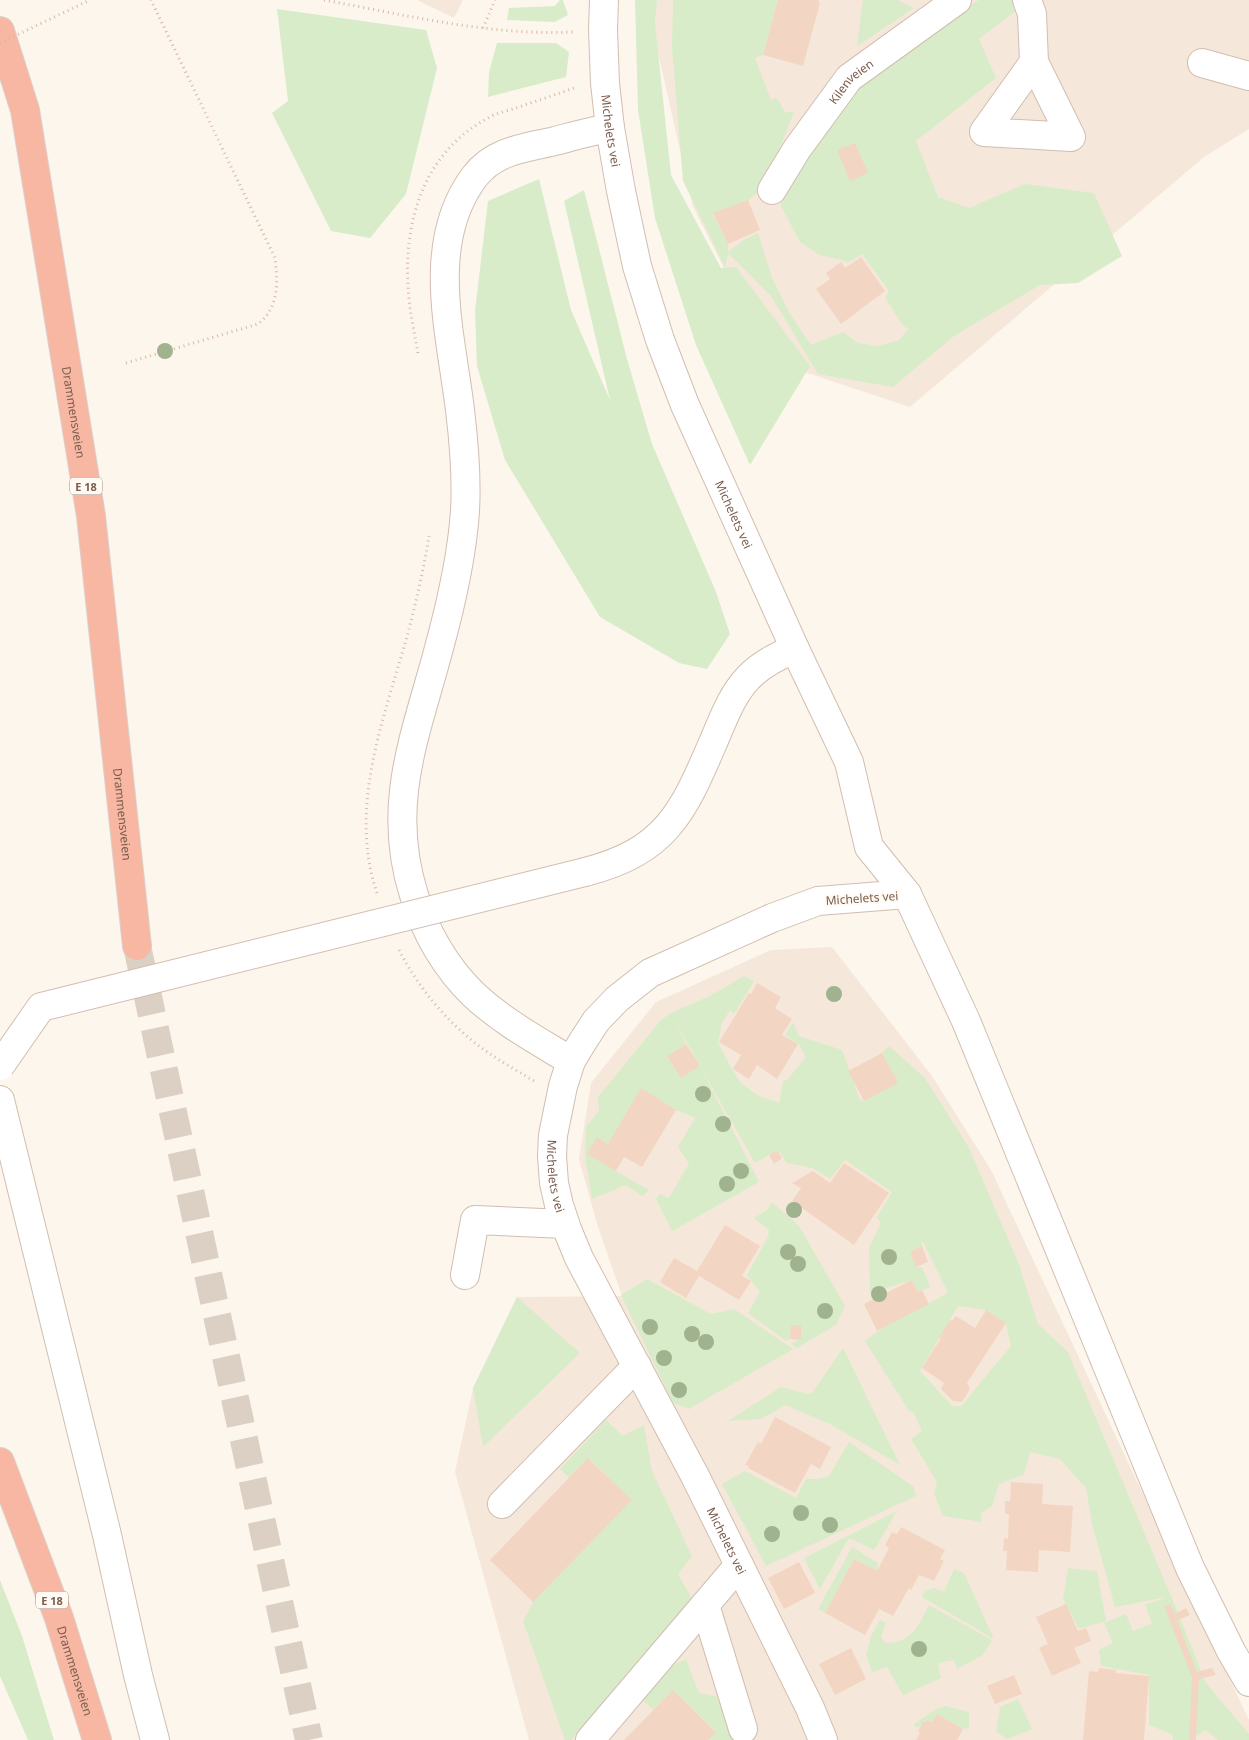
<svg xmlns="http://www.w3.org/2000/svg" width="1249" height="1740" font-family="'Noto Sans',sans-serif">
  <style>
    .residential { fill: #f5e8da }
    .green { fill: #d8ecc9; fill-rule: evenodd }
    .building { fill: #f3d5c3 }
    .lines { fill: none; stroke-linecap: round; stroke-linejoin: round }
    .highway-tunnel { stroke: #dcd0c4; stroke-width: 28; stroke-dasharray: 28 14; stroke-linecap: butt }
    .minor-casing { stroke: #d1beb0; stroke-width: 30 }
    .highway-casing { stroke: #dad1cd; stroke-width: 30 }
    .path { stroke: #d9b8a5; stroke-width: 3; stroke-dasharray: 1 4; stroke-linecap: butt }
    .minor { stroke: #fff; stroke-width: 28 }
    .highway { stroke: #f7b7a3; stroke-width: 28 }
    .minor-bridge-casing { stroke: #d1beb0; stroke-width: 30; stroke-linecap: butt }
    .path-bridge { stroke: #d9b8a5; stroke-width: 3; stroke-dasharray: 1 4; stroke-linecap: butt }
    .minor-bridge { stroke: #fff; stroke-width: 28 }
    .tree { fill: #a0b28e }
    .labels { text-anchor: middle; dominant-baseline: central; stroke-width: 4; stroke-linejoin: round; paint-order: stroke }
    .shield { fill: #fffaf3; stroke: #a28b7f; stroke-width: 1 }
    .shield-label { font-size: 11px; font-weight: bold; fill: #7a5c4d }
    .street-label { font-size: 12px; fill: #7a5c4d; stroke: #fffaf3 }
  </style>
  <rect width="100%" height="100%" fill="#fdf6ec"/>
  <path class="residential" d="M417 0H463L454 18Z
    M646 0H1249V129L1204 157 910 407 771 361 693 207Z
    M832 947 932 1076 991 1170 1249 1720V1740H529L455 1472 473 1388 517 1297 622 1296 597 1224 579 1159 591 1083 656 1002 771 950Z"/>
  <path class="green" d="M560 0H563L568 15 554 22 507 20 509 8 555 6Z
    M635 0H657L655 23 671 175 721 268 736 267 810 366 750 465 696 345 655 218 638 110Z
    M673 0H778L763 55 755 58 771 100 777 98 785 112H794L764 188 748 200 713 214 728 244V252L745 239 758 233 772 278 790 314 811 345 843 332 858 343 878 346 899 340 909 328 904 327 885 298 889 291 862 254 848 263 841 260 820 255 800 242 781 206 783 189 854 85 937 25 979 0H1012L1017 10 979 39 996 78 916 141 938 197 969 208 1025 184 1094 193 1122 256 1078 283 1040 285 954 336 893 387 818 374 771 296 728 253 725 267 683 181 672 47Z
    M863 0H897L914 8 857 46Z
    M277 9 426 30 437 68 406 194 370 238 331 231 272 113 288 101Z
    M497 43H556L569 52 566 77 488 97 489 72Z
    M539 179 571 310 610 400 564 201 584 190 627 359 652 444 716 592 730 634 707 669 679 663 600 617 505 460 477 366 475 311 488 201Z
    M744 976 754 981 734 1014 730 1010 722 1023 718 1043 732 1069 740 1082 757 1095 779 1103 783 1081 787 1080 806 1057 799 1044 785 1035 793 1022 799 1036 842 1050 860 1100 864 1101 896 1080 882 1053 889 1046 925 1078 969 1148 1021 1269V1272L1038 1324 1068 1352 1171 1596 1206 1683 1249 1734V1740H1218L1206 1730 1190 1740H1173L1172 1734 1149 1725V1675L1101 1666 1099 1650 1113 1643 1104 1623 1126 1614 1133 1631 1152 1624 1145 1605 1167 1597 1115 1607 1092 1524 1086 1488 1060 1459 1030 1452 1024 1474 999 1484 992 1506 981 1513 982 1522 943 1516 934 1494 937 1482 911 1439 922 1431 913 1412 909 1411 865 1341C890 1320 921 1309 948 1293L922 1240V1246L910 1252 916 1267H922L930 1287 918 1292 912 1280 870 1293 869 1247 881 1223 877 1217 892 1192 845 1160 830 1179 812 1168 787 1163 778 1150 755 1163 675 1022 686 1044 667 1056 681 1078 700 1066 759 1182 672 1231 656 1199 660 1194 669 1198 689 1163 678 1147 695 1118 676 1110 641 1089 608 1144 598 1138 616 1171 649 1190 642 1196 626 1185 592 1199 585 1156 586 1127 599 1111 598 1097 661 1020C675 1009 688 1006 703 999 717 993 730 984 744 976ZM958 1306 986 1310 1006 1323 1011 1346 961 1406H952L920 1371Z
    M772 1202 799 1226 845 1306 836 1325 797 1348 791 1344 800 1339 801 1325H791L790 1339 786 1341 748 1313 760 1292 747 1275 768 1237 769 1230 754 1218 767 1210Z
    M647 1279 711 1314 734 1309 793 1349 689 1409 673 1403 621 1295Z
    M517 1297 580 1353 483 1447 473 1388Z
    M843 1348 900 1465 830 1424 785 1405 761 1419 728 1421 781 1387 808 1394 812 1393Z
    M606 1420 623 1436 644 1425 652 1471 692 1556 678 1574 695 1604 571 1740H565L523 1621 533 1602 631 1500 589 1458 569 1478 560 1469Z
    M849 1442 914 1487 916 1496 766 1566 722 1484 745 1471 796 1498 806 1479H819L829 1476Z
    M897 1511 874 1550 849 1538 820 1589 804 1558Z
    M852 1547 878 1563 877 1571 854 1559 825 1613 818 1609Z
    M1068 1568 1097 1571 1106 1621 1079 1629 1063 1599Z
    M954 1569 964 1573 994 1639 922 1597 925 1591 934 1588 944 1592Z
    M0 1580 22 1636 54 1740H28L0 1676Z
    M929 1605 992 1640 983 1655 957 1669 954 1660 938 1663 941 1678 903 1695 887 1667 872 1672 866 1655 871 1636 880 1620 886 1623 881 1637 885 1643C912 1643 918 1626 929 1605Z
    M686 1659 699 1693 716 1696 730 1726 749 1740H708L716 1731 673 1690 653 1710 642 1700 663 1671Z
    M1018 1699 1032 1729 1008 1739 996 1732 1000 1707Z
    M945 1706 969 1712V1728L963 1729 937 1714 932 1722 927 1720 918 1728 913 1725 935 1710Z"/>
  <path class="building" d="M778 0H819L818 2 820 3 803 66 763 55Z
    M855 143 868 173 850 181 837 150Z
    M748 200 760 230 728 244 713 213Z
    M861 257 885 291 841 324 816 289 830 279 826 273 841 262 845 268Z
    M757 983 781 997 775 1008 792 1019 782 1035 798 1044 777 1079 757 1065 749 1079 733 1069 741 1055 719 1042 749 993 751 994Z
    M686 1044 700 1066 681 1078 667 1056Z
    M882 1053 898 1083 864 1101 848 1071Z
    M641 1088 676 1110 642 1167 624 1157 616 1171 587 1154 597 1137 608 1144Z
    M777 1150 782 1158 774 1164 769 1155Z
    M844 1163 889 1193 854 1245 792 1201 801 1188 792 1183 813 1171 830 1183Z
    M725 1225 760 1246 742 1276 751 1281 739 1300 699 1276 686 1298 660 1282 674 1258 697 1271Z
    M922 1246 928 1262 916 1267 910 1252Z
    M912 1280 918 1292 922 1290 929 1304 877 1331 864 1304Z
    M986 1310 1006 1323 967 1383 970 1389 962 1402 953 1401 941 1389 944 1383 922 1368 941 1338 939 1337 950 1320 952 1321 956 1316 975 1328Z
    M791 1325H801V1340L790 1339Z
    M775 1417 831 1447 820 1469 811 1464 795 1493 748 1468 749 1466 745 1465 758 1442 761 1444Z
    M588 1458 632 1500 533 1602 490 1560Z
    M1011 1482 1043 1484 1042 1504 1073 1506 1070 1552 1039 1550 1038 1572 1006 1570 1007 1551H1003L1004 1538 1008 1539 1009 1514H1005V1501H1010Z
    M901 1527 945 1550 940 1559 944 1561 934 1581 919 1575 911 1590 909 1588 893 1616 879 1609 865 1635 825 1613 854 1559 877 1571 889 1548 885 1545 892 1532 897 1534Z
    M799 1562 815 1593 784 1609 768 1578Z
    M1066 1604 1078 1631 1086 1628 1091 1641 1074 1648 1081 1663 1052 1676 1039 1648 1048 1644 1036 1617Z
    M1170 1604 1175 1614 1186 1608 1190 1615 1177 1620 1197 1672 1212 1668 1216 1675 1199 1679 1196 1740H1189L1192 1677 1164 1606Z
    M851 1648 866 1679 835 1695 819 1664Z
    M1099 1668 1116 1670 1115 1673 1149 1676 1144 1740H1083L1089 1671 1098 1672Z
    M1014 1675 1022 1694 995 1704 987 1686Z
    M673 1690 716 1732 708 1740H624Z
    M937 1714 963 1729 957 1740H916L920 1732 918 1731 924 1721 926 1722 927 1720 932 1722Z"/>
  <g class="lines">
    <path class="highway-tunnel" d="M137 946 309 1740"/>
    <g class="minor-casing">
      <g id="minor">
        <path id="s1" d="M604 0 603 30 605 83 610 128 621 191 637 266 660 340 685 405 795 649 849 762 869 847 907 894 818 901 772 918 650 973 617 999 596 1021 583 1041 571 1061 563 1086 553 1135 552 1156 554 1183 559 1205 567 1229 579 1258 695 1476 810 1708 823 1740"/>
        <path d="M1027 0 1032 14 1034 62 1071 137 984 132 1034 62"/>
        <path d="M1202 63 1249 76"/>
        <path id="s2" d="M772 190 797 149 849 78 957 0"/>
        <path d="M585 872C668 851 684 810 715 738 724 717 732 695 748 678 761 664 777 656 795 649"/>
        <path d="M907 894 966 1021 1190 1568 1231 1651 1249 1682"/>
        <path d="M571 1061C538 1041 503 1022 474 995 446 968 425 932 414 895 385 804 416 735 439 648 451 604 462 557 465 511 467 477 464 443 460 410 451 334 424 243 475 176 495 150 526 148 555 141 574 136 591 131 610 128"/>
        <path d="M0 1100 107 1535 138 1675 155 1740"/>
        <path d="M465 1275 475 1220 565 1224"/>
        <path d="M502 1504 637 1366"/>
        <path d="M705 1605 743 1729"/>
        <path d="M590 1740 739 1565"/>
      </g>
    </g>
    <g class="highway-casing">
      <g id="highway">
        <path id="s3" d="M0 31 25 110 91 516 137 946"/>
        <path id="s4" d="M0 1462 59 1618 97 1740"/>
      </g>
    </g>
    <path class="path" d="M324 0C406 15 490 36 573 32
      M483 28 495 0
      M418 353C414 331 409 308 408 286 404 218 425 152 488 118 496 113 507 111 516 108 536 101 555 95 574 88
      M126 363 258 324C279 308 278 282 275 258L151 0
      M377 893C347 805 386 714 409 629 417 598 424 567 429 536
      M399 950C418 987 446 1021 479 1046 496 1059 516 1070 534 1081"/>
    <use href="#minor" class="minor"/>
    <use href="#highway" class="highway"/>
    <g class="minor-bridge-casing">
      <path id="minor-bridge" d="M0 1066 41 1007 585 872"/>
    </g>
    <path class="path-bridge" d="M0 43 90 0"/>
    <use href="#minor-bridge" class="minor-bridge"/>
  </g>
  <g class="tree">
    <circle cx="165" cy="351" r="8"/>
    <circle cx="834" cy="994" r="8"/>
    <circle cx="703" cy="1094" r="8"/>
    <circle cx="723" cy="1124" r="8"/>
    <circle cx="741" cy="1171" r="8"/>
    <circle cx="727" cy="1184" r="8"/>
    <circle cx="794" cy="1210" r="8"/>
    <circle cx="788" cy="1252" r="8"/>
    <circle cx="889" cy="1257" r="8"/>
    <circle cx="798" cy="1264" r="8"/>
    <circle cx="879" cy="1294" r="8"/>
    <circle cx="825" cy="1311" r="8"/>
    <circle cx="650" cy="1327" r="8"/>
    <circle cx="692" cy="1334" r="8"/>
    <circle cx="706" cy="1342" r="8"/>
    <circle cx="664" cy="1358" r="8"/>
    <circle cx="679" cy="1390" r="8"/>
    <circle cx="801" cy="1513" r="8"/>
    <circle cx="830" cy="1525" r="8"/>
    <circle cx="772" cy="1534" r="8"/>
    <circle cx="919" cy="1649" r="8"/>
  </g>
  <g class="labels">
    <g class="shield">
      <rect x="70" y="477.5" width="32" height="17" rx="4"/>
      <rect x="36" y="1591.5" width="32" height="17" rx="4"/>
    </g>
    <g class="shield-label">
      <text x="86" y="486">E 18</text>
      <text x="52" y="1600">E 18</text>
    </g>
    <g class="street-label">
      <text stroke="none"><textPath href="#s2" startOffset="135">Kilenveien</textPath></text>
      <text stroke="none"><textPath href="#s1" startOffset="131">Michelets vei</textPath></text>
      <text stroke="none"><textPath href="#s3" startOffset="389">Drammensveien</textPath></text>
      <text stroke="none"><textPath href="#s1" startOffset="536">Michelets vei</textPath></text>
      <text stroke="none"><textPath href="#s3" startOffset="794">Drammensveien</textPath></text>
      <text transform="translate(862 898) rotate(-4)">Michelets vei</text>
      <text stroke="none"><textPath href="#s1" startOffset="1466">Michelets vei</textPath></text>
      <text stroke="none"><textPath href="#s1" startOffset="1871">Michelets vei</textPath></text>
      <text stroke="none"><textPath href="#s4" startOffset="222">Drammensveien</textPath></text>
    </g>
  </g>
</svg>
